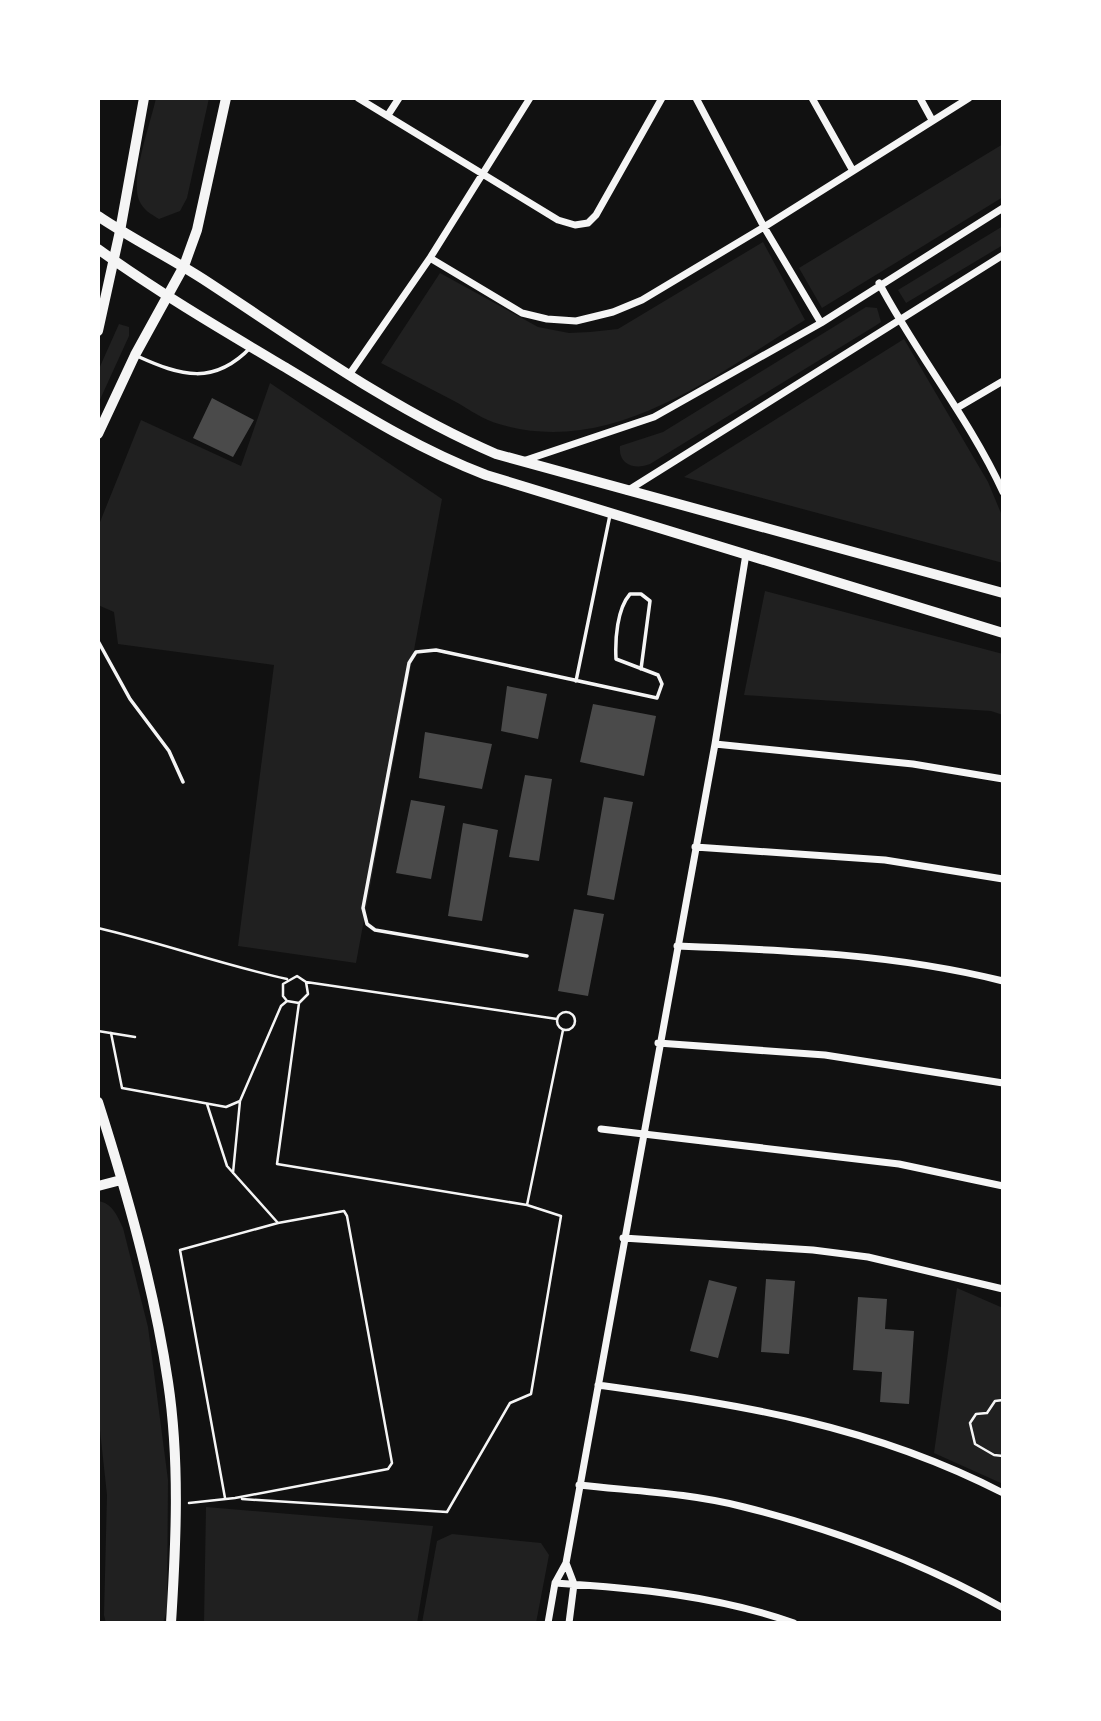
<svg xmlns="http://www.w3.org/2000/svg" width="1101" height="1721" font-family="Helvetica,sans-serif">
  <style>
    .green { fill: #202020 }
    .building { fill: #4a4a4a }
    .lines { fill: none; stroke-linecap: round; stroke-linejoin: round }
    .path { stroke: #f5f5f5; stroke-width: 2.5 }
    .service { stroke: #f5f5f5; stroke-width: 3.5 }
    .minor { stroke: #f5f5f5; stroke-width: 7 }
    .tertiary { stroke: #f5f5f5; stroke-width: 10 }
    .secondary { stroke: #f5f5f5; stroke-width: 10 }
  </style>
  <rect width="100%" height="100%" fill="#111"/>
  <path class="green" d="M156 98H209L187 198 180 211 159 219C151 214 143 210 139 200 130 179 151 122 156 98Z
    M1003 144V197L822 308 799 268Z
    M1003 226V245L906 303 898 290Z
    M763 242 805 320C715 375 611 458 499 424 484 420 470 410 456 402 431 389 406 376 381 363L440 273 538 327 569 333 590 332 618 329Z
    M866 307 877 308 881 322 875 326 650 464C635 470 618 465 620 446L663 432Z
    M119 324 129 327V336L98 404V371Z
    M904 339 988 482 1003 518V563L684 477Z
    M270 383 442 499 356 963 238 946 274 665 118 644 114 612 98 605V527L141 420 241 466Z
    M765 591 1003 654V715L991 711 744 695Z
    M98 1201C112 1203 117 1215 123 1228L148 1327 168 1480 167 1610 163 1623H106L104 1615 107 1495 98 1412Z
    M957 1288 1003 1308V1484L934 1453Z
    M206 1507 433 1526 417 1623H204Z
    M452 1534 541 1543 549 1555 536 1623H422L437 1541Z"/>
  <path class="building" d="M212 398 254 420 233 457 193 438Z
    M507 686 547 694 538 739 501 731Z
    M593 704 656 716 644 776 580 762Z
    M425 732 492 744 482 789 419 778Z
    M525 775 552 779 539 861 509 857Z
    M604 797 633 802 614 900 587 895Z
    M411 800 445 806 431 879 396 873Z
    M463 823 498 830 482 921 448 916Z
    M574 909 604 914 588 996 558 991Z
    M766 1279 795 1281 789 1354 761 1352Z
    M709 1280 737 1287 718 1358 690 1351Z
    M858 1297 887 1299 885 1329 914 1331 909 1404 880 1402 882 1372 853 1370Z"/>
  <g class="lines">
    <path class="path" d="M98 928C162 943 223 965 287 979
      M306 982 308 994 299 1003 287 1001 283 996V984L297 976 306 982 557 1019
      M299 1003 277 1164 527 1205 563 1030
      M557 1021a9 9 0 1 1 18 0a9 9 0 1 1-18 0Z
      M98 1031 135 1037
      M111 1033 122 1088 226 1107 240 1101 281 1006 287 1001
      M233 1173 240 1101
      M1003 1400 995 1401 987 1413 976 1414 970 1423 975 1444 994 1455 1003 1456
      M225 1498 180 1250 278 1223
      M242 1499 447 1512 510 1403 531 1394 561 1216 527 1205
      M189 1503 235 1498 388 1469 392 1463 347 1216 344 1211 278 1223 227 1166 207 1104"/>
    <path class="service" d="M137 356C181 376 214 386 251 347
      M98 641 130 699 169 751 183 782
      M576 681 610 515
      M527 956 375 930 367 924 363 908 409 663 416 652 436 650 657 698 662 684 658 675 616 659C615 639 617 609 630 594H641L650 601 641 669"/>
    <path class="minor" d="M358 98 558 220 575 225 588 223 596 215 662 98
      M696 98 764 227 821 323
      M812 98 853 171
      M920 98 932 120
      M388 115 399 98
      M430 258 522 313 547 319 576 321 613 312 642 300 764 227 969 98
      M879 283C917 355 969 418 1003 492
      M349 375 430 258 530 98
      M957 408 1003 381
      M523 461 654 417 821 323 1003 208
      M627 491 1003 255
      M715 744 913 764 1003 779
      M695 847 885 860 1003 879
      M677 946C787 950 895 954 1003 981
      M658 1043 825 1055 1003 1083
      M601 1129 899 1164 1003 1186
      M623 1238 813 1250 868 1257 1003 1289
      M598 1385C742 1405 871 1425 1003 1493
      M579 1485C633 1491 690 1493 744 1507 832 1529 923 1563 1003 1608
      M566 1563 574 1584 569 1623
      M555 1583C635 1588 718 1596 794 1623
      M548 1623 555 1583 566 1563 715 744 746 554"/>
    <path class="tertiary" d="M98 331 120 231
      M98 434 135 355 184 266
      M98 1102C127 1193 154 1288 168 1382 180 1462 176 1544 171 1623
      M98 1186 121 1180"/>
    <path class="secondary" d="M98 216C132 239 169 257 203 279 298 341 391 409 496 454L1003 593
      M120 231 144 98
      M98 249C159 293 224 331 288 369 353 408 415 448 486 475L1003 633
      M184 266 197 230 226 98"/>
  </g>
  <rect width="1101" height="1721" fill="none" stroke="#ffffff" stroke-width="200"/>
</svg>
